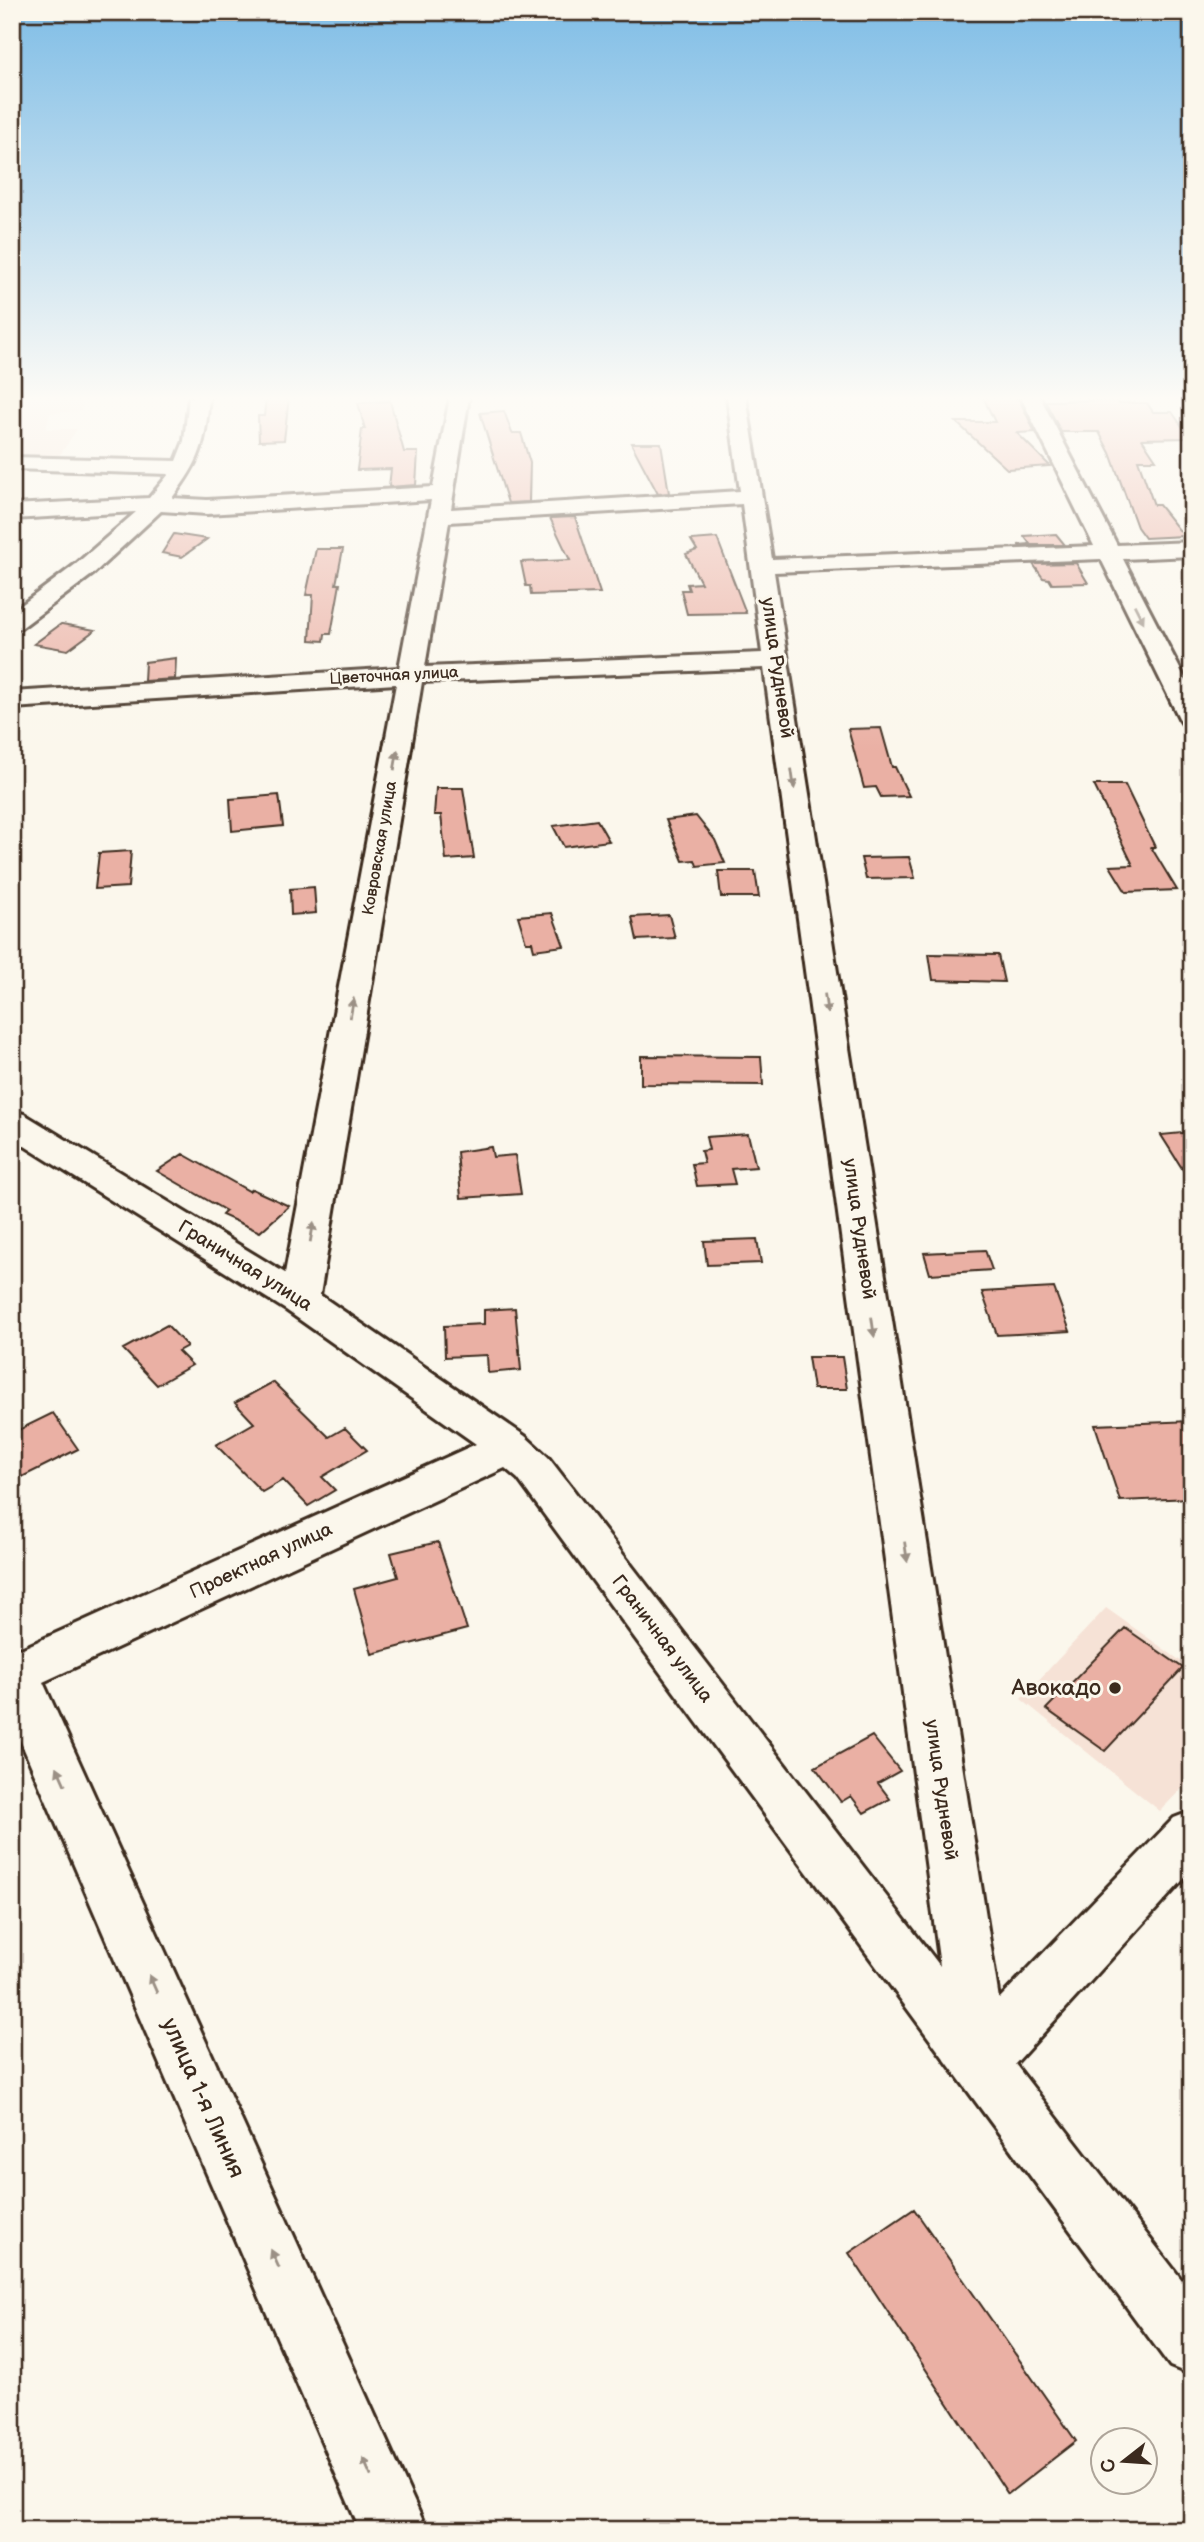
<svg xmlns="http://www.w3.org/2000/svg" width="1204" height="2542" font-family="'Balsamiq Sans',sans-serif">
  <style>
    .built { fill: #f6e2d6 }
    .building { fill: #eab0a4; stroke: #3b2a1e; stroke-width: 2 }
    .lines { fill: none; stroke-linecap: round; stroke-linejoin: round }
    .minor-casing { stroke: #3b2a1e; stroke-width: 6 }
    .minor { fill: #fbf7ec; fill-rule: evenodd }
    .oneway { fill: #9b9085 }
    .poi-dot { fill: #3b2a1e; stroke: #fbf7ec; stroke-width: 2.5 }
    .labels { text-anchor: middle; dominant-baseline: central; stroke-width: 6; stroke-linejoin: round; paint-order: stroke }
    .far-street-label { font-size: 16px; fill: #3b2a1e; stroke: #fbf7ec }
    .street-label { font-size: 19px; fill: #3b2a1e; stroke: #fbf7ec }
    .near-poi-label { font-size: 23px; fill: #3b2a1e; stroke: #fbf7ec; text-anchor: end }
    .near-street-label { font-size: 23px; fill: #3b2a1e; stroke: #fbf7ec }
  </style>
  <rect width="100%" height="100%" fill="#fbf7ec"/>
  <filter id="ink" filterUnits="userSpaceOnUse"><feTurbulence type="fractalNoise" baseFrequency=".0143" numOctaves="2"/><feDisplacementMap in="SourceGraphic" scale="14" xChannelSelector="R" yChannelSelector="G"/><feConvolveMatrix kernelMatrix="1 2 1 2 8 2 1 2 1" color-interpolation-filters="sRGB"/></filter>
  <g filter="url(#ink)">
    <path class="built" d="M12 397H85L81 411 50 413 46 429H77L58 458 12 456Z
      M1106 1608 1192 1669V1778L1160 1811 1021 1699Z"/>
    <path class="building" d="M266 397H289L284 440 259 441 258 416H264Z
      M983 397H1015L1020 401 1035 432 1017 433 1050 466 1007 469 956 422H995Z
      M1117 400 1118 403H1147L1153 412H1172L1188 435H1185L1187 438 1142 439 1156 460H1138L1154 505H1159L1184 536 1145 538 1137 527 1110 453 1099 432H1061L1045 401Z
      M390 401 404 452H418L416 485 389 487 391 469 357 470 362 429H365L358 403Z
      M504 411 512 433H521L530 463 529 502 508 503 480 413Z
      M631 443H661L669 493 658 494Z
      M575 517 600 593 531 595 530 586H526L521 562 570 560 550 518Z
      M174 534 207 539 182 557 162 553Z
      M1056 534 1065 545H1018L1030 544 1024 536Z
      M717 538 746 613 687 614 681 590H689L687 584 701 583 686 554 697 550 691 540Z
      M316 549H343L336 584H340L331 634H325L324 641 310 640 313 595H306Z
      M1076 563 1088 583 1052 584 1049 579 1043 578 1033 564Z
      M61 624H62L95 630 68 650 34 644Z
      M176 658 175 679 144 681 145 662Z
      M881 728 892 767H895L909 796 881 797 876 787 864 788 848 729Z
      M1094 785H1125L1155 847H1151L1177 890 1126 892 1110 866 1133 865Z
      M436 788H463L474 858 446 860 441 815H434Z
      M279 795 283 826 232 831 230 799Z
      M696 816 715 840 725 863 697 866 695 860 683 861 666 820Z
      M597 820 609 841 564 847 553 826Z
      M131 851 128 887 95 889 99 853Z
      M909 857 915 878 866 879 861 858Z
      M718 871H755L759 897H721Z
      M314 887 316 913 291 915 290 889Z
      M552 913 564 946 534 950 532 942H526L518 916Z
      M669 915 675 938 637 940 632 917Z
      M929 954 998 955 1004 982 933 980Z
      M641 1056 761 1057 763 1085 641 1084Z
      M1192 1132V1184L1161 1135Z
      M748 1134 756 1167 731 1169 735 1184 697 1186 692 1164 704 1163 701 1151 709 1150 706 1137Z
      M491 1147 493 1157 515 1155 521 1194 461 1198 457 1152Z
      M183 1154 249 1191 252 1189 289 1206 260 1232 222 1215 226 1211 157 1171Z
      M757 1239 761 1263 707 1265 704 1241Z
      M985 1250 992 1270 930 1274 924 1253Z
      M1054 1288 1070 1331 997 1335 982 1292Z
      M515 1308 521 1370 488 1373 487 1355 445 1357 444 1326 484 1324V1310Z
      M167 1325 187 1346 178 1351 192 1365 157 1385 123 1349Z
      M808 1357H842L847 1389H813Z
      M273 1382 329 1437 345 1428 367 1450 322 1477 335 1490 308 1506 283 1480 262 1492 216 1445 254 1423 235 1403Z
      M53 1413 78 1449 22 1477 12 1462V1433Z
      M1192 1421V1498L1120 1501 1095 1425Z
      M438 1542 467 1629 372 1654 354 1589 398 1577 391 1553Z
      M1125 1628 1183 1668 1105 1751 1046 1709Z
      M872 1736 900 1771 878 1783 890 1799 864 1813 851 1796 841 1802 815 1767Z
      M914 2209 1076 2441 1008 2494 849 2253Z"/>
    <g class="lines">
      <g class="minor-casing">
        <path id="minor" d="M189 397H209C205 445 201 460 172 498L207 500 433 487 450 397H469L451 509 740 491 727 397H746L772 559 1094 546 1021 397H1040L1117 545 1192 542V556L1123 559 1192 692V726L1183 724 1179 718 1101 559 774 572 999 1999 1174 1818 1192 1811V1870L1015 2064 1192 2293V2375L1170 2366 518 1479 505 1468 43 1682 427 2530H360L12 1721V1646L21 1649 476 1444 286 1310 12 1138V1111L24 1114 285 1273 396 684 12 708V692L399 668 431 500 207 514 161 511 93 574 21 628 12 630V612L76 564 136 512 12 519V505L149 498 169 474 12 469V457L176 461 184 441ZM742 504 762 653 425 667 449 522ZM764 668 940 1966 548 1457 525 1436 320 1295 422 682Z"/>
      </g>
      <use href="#minor" class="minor"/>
    </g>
    <defs><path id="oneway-solid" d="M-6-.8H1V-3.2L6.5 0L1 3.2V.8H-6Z" transform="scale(1.75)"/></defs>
    <g class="oneway">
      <use href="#oneway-solid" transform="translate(1139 614) rotate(63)"/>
      <use href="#oneway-solid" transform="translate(396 760) rotate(-80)"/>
      <use href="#oneway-solid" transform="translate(793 779) rotate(82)"/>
      <use href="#oneway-solid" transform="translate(826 1004) rotate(82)"/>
      <use href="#oneway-solid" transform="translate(352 1008) rotate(-80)"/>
      <use href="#oneway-solid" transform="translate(312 1232) rotate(-80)"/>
      <use href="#oneway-solid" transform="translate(873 1327) rotate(82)"/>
      <use href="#oneway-solid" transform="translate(906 1552) rotate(82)"/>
      <use href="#oneway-solid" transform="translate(61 1776) rotate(-114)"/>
      <use href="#oneway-solid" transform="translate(153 1984) rotate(-114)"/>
      <use href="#oneway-solid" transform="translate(275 2259) rotate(-114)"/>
      <use href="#oneway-solid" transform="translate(367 2467) rotate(-114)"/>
    </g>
  </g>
  <linearGradient id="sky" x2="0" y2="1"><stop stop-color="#7fbde6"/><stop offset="0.53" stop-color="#fdfbf6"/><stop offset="1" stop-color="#fdfbf6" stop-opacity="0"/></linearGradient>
  <rect width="1204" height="752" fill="url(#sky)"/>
  <circle class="poi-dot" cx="1115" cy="1688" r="7"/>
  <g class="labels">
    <g class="far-street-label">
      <text transform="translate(394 676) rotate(-3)">Цветочная улица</text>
      <text transform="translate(380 848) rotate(-80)">Ковровская улица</text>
    </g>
    <g class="street-label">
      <text transform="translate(777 668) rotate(82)">улица Рудневой</text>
      <text transform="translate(859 1229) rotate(82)">улица Рудневой</text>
      <text transform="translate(245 1266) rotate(32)">Граничная улица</text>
      <text transform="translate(261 1561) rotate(-25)">Проектная улица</text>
      <text transform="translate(662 1639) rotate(53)">Граничная улица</text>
      <text transform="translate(941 1790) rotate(82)">улица Рудневой</text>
    </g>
    <g class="near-poi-label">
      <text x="1101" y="1688">Авокадо</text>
    </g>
    <g class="near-street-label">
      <text transform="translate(203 2098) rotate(66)">улица 1-я Линия</text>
    </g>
  </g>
  <rect width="1204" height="2542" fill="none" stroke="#fbf7ec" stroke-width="42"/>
  <rect x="21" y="21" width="1162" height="2500" fill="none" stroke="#3b2a1e" stroke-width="2.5" filter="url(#ink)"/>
  <g transform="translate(1124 2461) rotate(253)"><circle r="33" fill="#fbf7ec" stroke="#aea59a" stroke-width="2"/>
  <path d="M0-5L12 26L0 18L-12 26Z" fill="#3b2a1e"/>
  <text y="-10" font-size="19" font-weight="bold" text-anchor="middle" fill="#3b2a1e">С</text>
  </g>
</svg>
